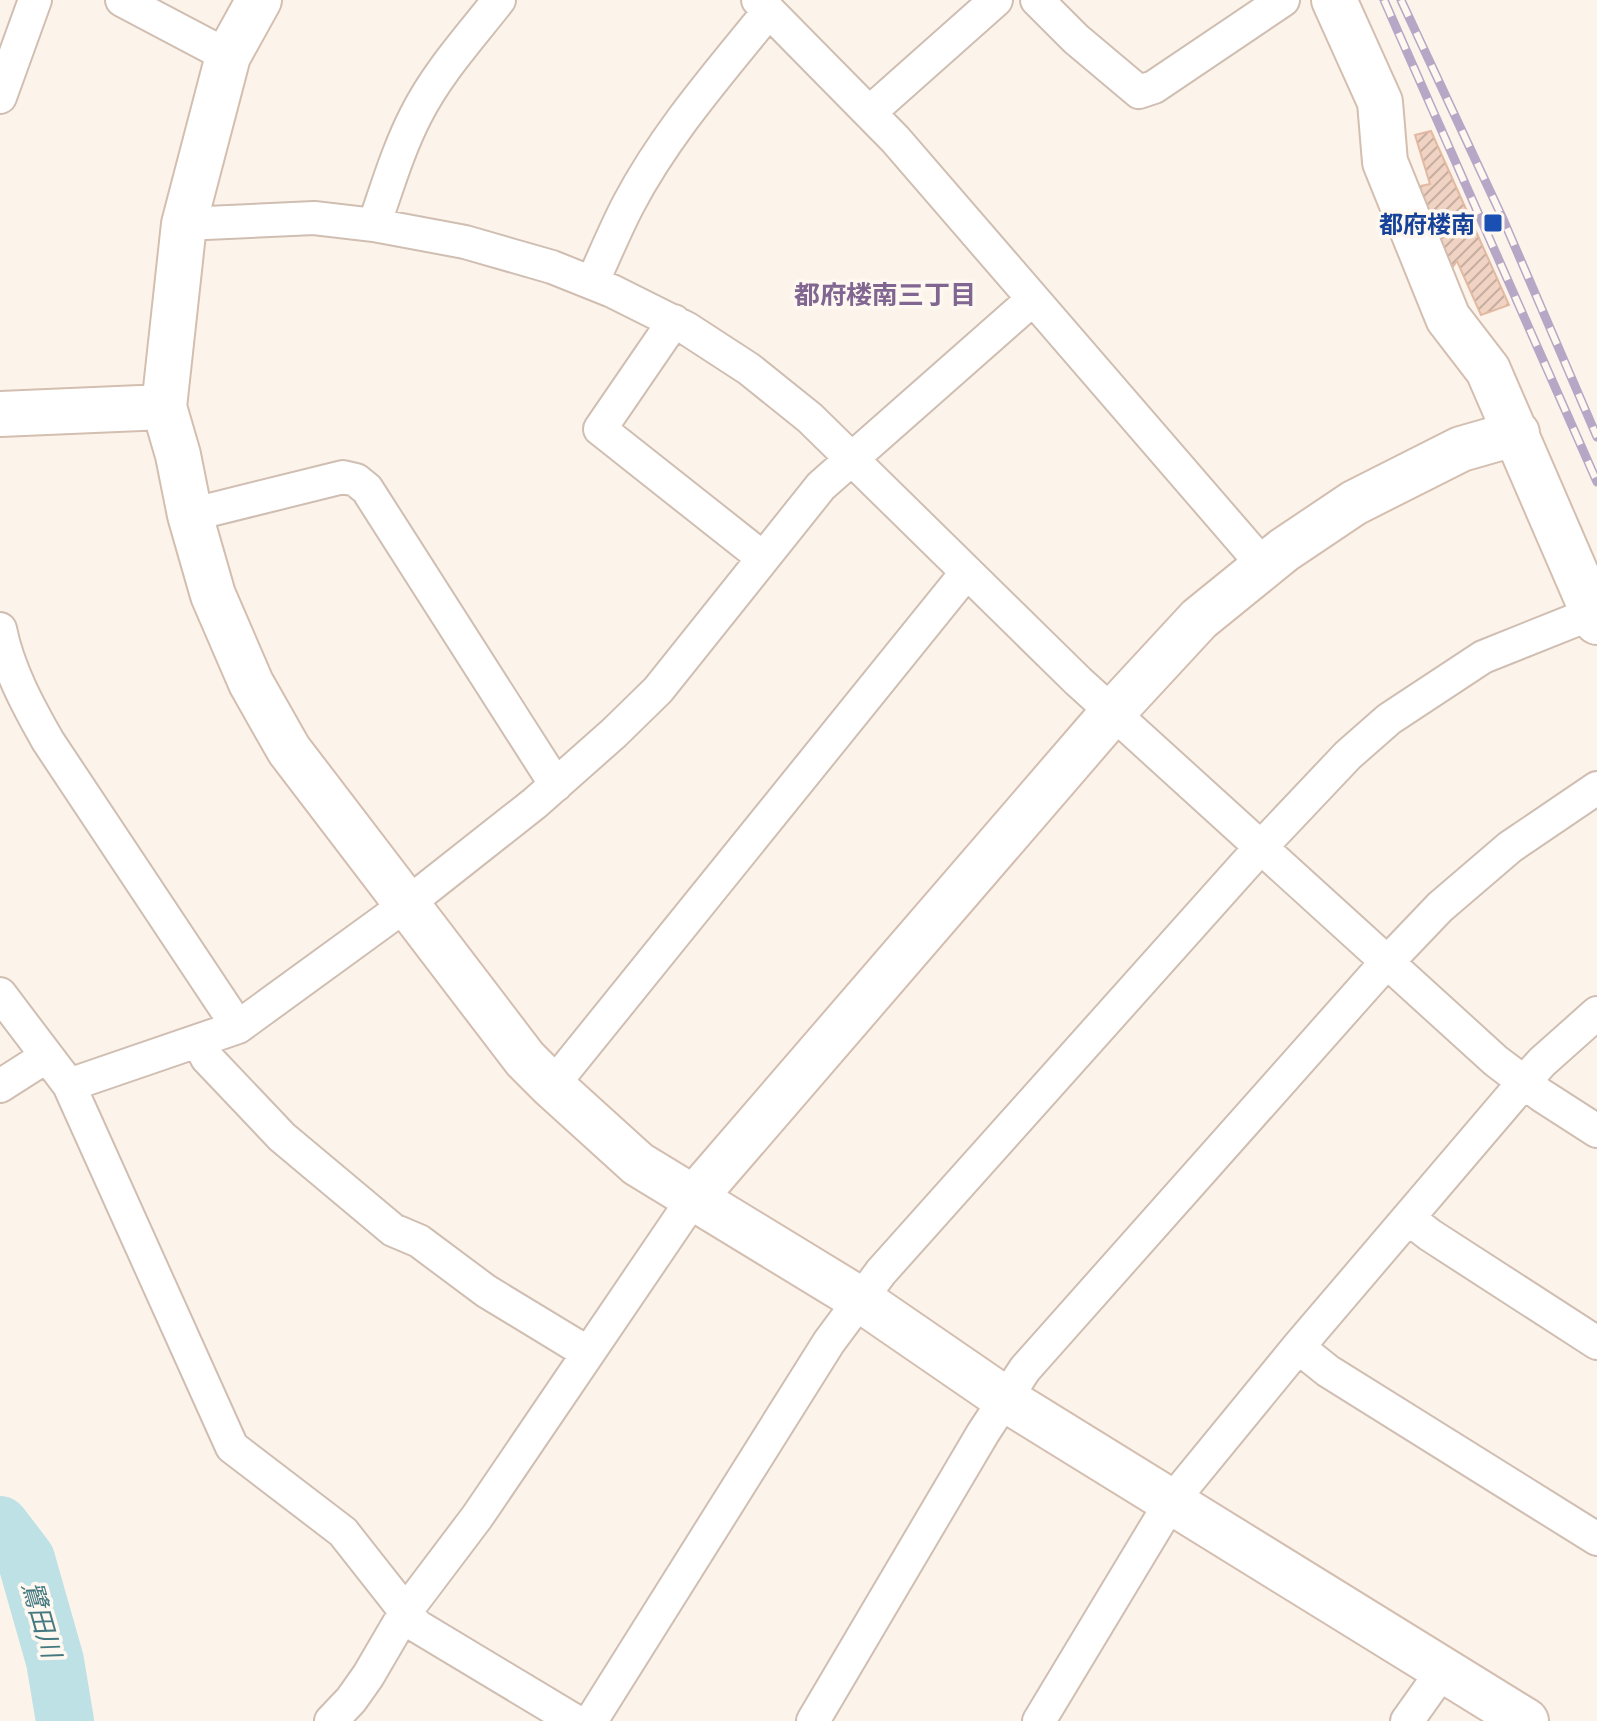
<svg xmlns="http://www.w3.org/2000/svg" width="1597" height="1721" font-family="'Exo 2','Noto Sans JP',sans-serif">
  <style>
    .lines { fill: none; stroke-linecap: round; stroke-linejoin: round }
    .river { stroke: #bee1e5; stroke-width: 58 }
    .building { fill: url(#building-hatch); stroke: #e2b9a3; stroke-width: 2 }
    .street-casing { stroke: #d0beb2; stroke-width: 36 }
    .secondary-casing { stroke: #d3beb0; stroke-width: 48 }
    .street { stroke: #fff; stroke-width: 32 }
    .secondary { stroke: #fff; stroke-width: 44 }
    .rail-casing { stroke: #b7a7c6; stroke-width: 9 }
    .rail { stroke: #fef8f0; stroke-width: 6; stroke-dasharray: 18; stroke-linecap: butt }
    .transit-dot { fill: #1a4fb4; stroke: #fef8f0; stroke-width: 3 }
    .labels { text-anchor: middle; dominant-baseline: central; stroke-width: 7; stroke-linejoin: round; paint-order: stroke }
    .transit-label { font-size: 24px; font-weight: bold; fill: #164399; stroke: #fef8f0; text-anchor: end }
    .neighbourhood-label { font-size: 26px; font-weight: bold; fill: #816691; stroke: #fef8f0 }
    .water-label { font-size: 26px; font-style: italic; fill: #457981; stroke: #fef8f0 }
  </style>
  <defs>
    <pattern id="building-hatch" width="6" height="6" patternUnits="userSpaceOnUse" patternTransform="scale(2)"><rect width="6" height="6" fill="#f0d3c2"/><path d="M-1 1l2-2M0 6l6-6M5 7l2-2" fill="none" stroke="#c7aea0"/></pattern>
  </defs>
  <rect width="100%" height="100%" fill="#fcf4ea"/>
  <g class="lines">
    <path class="river" d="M0 1525 26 1559 55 1661 65 1721"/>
  </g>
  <path class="building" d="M1431 131 1509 305 1481 315 1457 261 1452 268 1416 187 1430 184 1415 135Z"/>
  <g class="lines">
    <g class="street-casing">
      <path id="street" d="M122 0 228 56
        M758 0 895 139 1264 566
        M1037 0 1076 39 1139 92 1154 87 1283 0
        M0 97 35 0
        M870 112 996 0
        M184 224 314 218 374 225 465 242 552 267 612 291 686 328 749 369 810 418 1078 681 1496 1061 1541 1095 1597 1131
        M374 225C387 188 398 150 416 115 437 73 470 37 499 0
        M592 283C604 257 615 230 628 205 665 134 719 73 769 11
        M674 321 600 429 763 558
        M190 515 343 477 356 480 367 489 556 785
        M0 629C8 669 28 706 48 741L238 1027
        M0 994 69 1085 232 1447 343 1532 417 1626 575 1721
        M198 1041 207 1058 282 1137 393 1230 419 1241 486 1291 588 1353
        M69 1085 238 1027 407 904 535 803 614 733 658 690 821 486 1033 299
        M0 1086 47 1056
        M552 1086 967 572
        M1408 1218 1430 1235 1597 1343
        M1298 1347 1328 1371 1597 1539
        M331 1721 351 1700 368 1676 406 1611 477 1517 693 1199
        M591 1721 829 1342 881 1272 1261 847 1348 755 1389 719 1483 657 1593 613
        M813 1721 983 1433 1025 1369 1376 974 1440 907 1510 847 1597 788
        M1039 1721 1171 1502 1298 1347 1524 1082 1542 1062 1597 1013
        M1407 1721 1444 1669"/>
    </g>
    <g class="secondary-casing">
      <path id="secondary" d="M259 0 228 56 184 224 164 407 178 455 190 515 213 595 251 683 289 750 525 1059 552 1086 638 1164 861 1300 1005 1399 1526 1721
        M1334 0 1380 102 1385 162 1448 318 1488 370 1597 622
        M0 414 164 407
        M693 1199 1113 712 1199 619 1284 550 1354 503 1461 449 1517 433"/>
    </g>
    <use href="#street" class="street"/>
    <use href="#secondary" class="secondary"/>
    <g class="rail-casing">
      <path id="rail" d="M1384 0 1597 482
        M1401 0 1503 219 1597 437"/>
    </g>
    <use href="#rail" class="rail"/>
  </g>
  <rect class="transit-dot" x="1483" y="213" width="20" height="20" rx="4"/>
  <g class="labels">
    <g class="transit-label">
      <text x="1475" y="223">都府楼南</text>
    </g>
    <g class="neighbourhood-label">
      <text x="885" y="293">都府楼南三丁目</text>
    </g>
    <g class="water-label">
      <text transform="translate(43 1619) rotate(74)">鷺田川</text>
    </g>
  </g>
</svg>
